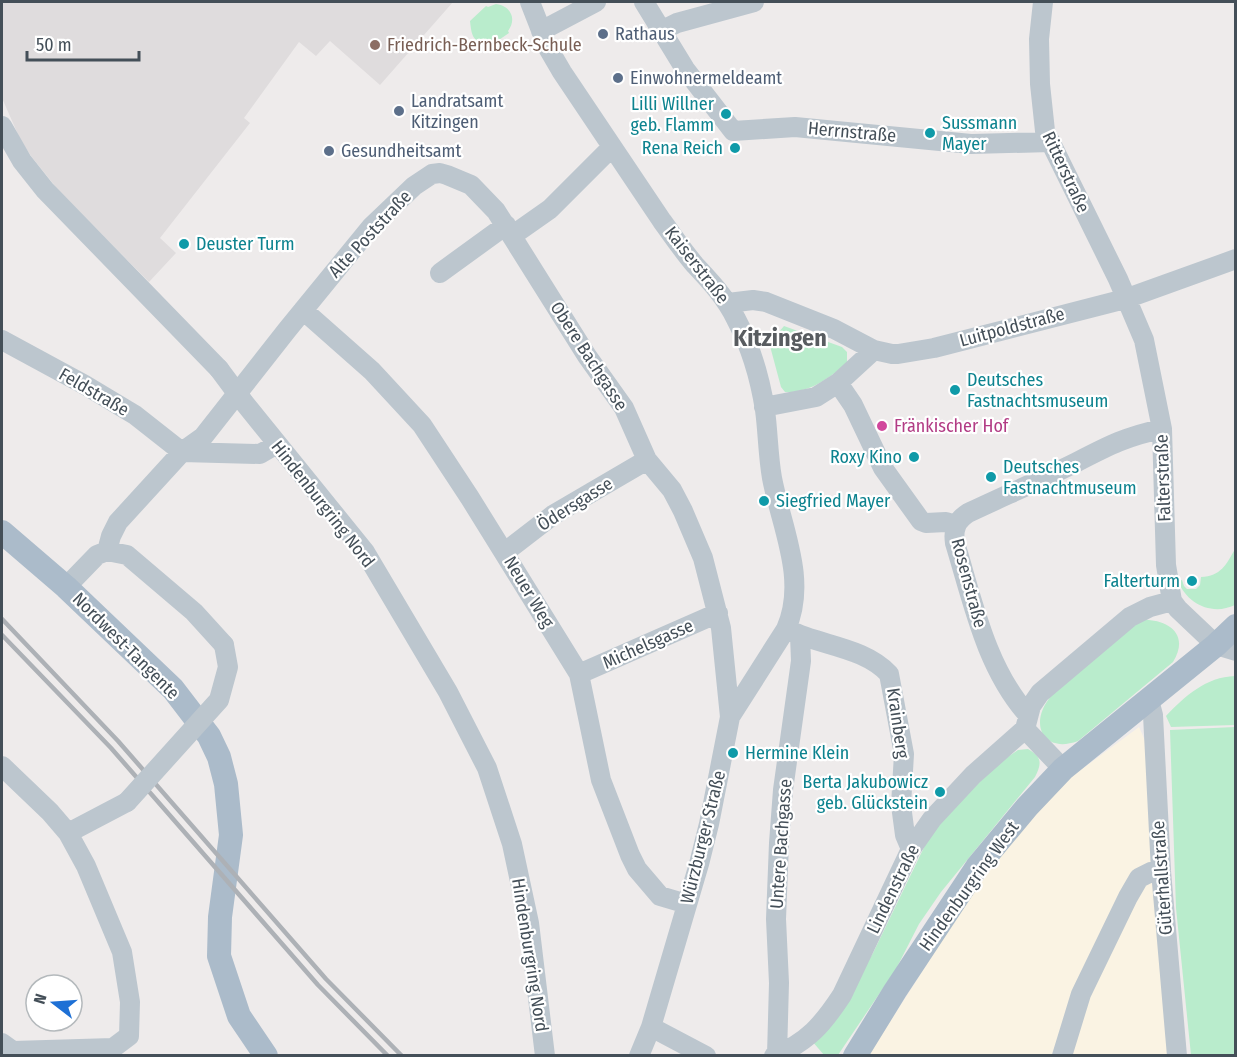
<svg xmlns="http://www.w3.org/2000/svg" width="1237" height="1057" font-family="'Fira Sans Condensed',sans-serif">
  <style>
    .commercial { fill: #faf3e3 }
    .education { fill: #dfdcdd }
    .green { fill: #b9eccc }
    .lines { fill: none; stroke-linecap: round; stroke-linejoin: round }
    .minor { stroke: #bcc6ce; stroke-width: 20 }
    .major { stroke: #abbbca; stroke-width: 24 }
    .rail { stroke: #adb1b6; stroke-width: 4.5 }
    .minor-bridge { stroke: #bcc6ce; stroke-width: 20 }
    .service-dot { fill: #5c6f8a; stroke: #fff; stroke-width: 2 }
    .education-dot { fill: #8d6e63; stroke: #fff; stroke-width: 2 }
    .culture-dot { fill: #0f9aa8; stroke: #fff; stroke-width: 2 }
    .hotel-dot { fill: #d1479c; stroke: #fff; stroke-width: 2 }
    .labels { text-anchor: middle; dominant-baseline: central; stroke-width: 4.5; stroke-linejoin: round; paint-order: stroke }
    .service-label { font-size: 18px; fill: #4e5e75; stroke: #fff; text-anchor: start }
    .education-label { font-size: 18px; fill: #785e54; stroke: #fff; text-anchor: start }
    .culture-label { font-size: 18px; fill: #0d838f; stroke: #fff; text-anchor: start }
    .street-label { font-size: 18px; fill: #444f58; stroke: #fff }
    .hotel-label { font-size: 18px; fill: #b23c85; stroke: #fff; text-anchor: start }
    .district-label { font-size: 24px; font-weight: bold; fill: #585c60; stroke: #fff }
  </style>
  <rect width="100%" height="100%" fill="#eeebeb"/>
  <path class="commercial" d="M1139 727 1149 750 1168 1055 868 1056 981 880 1034 816 1070 778Z"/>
  <path class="education" d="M2 2H453L380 85 330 41 316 56 299 42 244 118 250 123 160 238 176 253 149 282 59 191 31 156 20 139 2 98Z"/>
  <path class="green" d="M496 4C511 6 517 19 508 31L509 33 490 46C473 40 472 39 470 21L486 6 488 7Z
    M784 326 842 347 847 352V363C829 378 810 393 785 392L781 387 770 346 771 341Z
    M1235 549V605C1212 616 1187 604 1178 581L1182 580 1184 586 1187 589H1196L1200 585 1201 577C1221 576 1226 565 1235 549Z
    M1139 620C1166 618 1191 633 1173 662L1078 741C1043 754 1028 724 1051 696L1132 624Z
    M1235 676V725L1171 727 1166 716C1185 696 1206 677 1235 676Z
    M1235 727V1054L1191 1055 1176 908 1170 730Z
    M1028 749C1042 757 1042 763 1035 777L941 892 919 924 896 969 838 1055H824L812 1041 846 996 873 953 930 835 944 817 999 763 1018 750Z"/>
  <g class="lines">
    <path class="minor" d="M530 2 548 48 562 72 662 221C673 236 683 251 695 265 711 282 726 298 736 319 751 347 760 378 765 410 768 432 768 455 772 478 781 526 808 580 786 629L730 717 709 824 699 864 651 1027 639 1056
      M644 2 685 69 733 131 795 127 971 144 1051 142
      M1043 2 1039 39 1040 84 1045 131 1118 279 1144 340 1162 429 1166 565 1172 601 1178 609 1216 645 1236 651
      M541 31 596 2
      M661 31 677 23 754 2
      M2 126 22 161 45 190 219 369
      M513 235 550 209 611 148
      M440 273 506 225
      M728 303 753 300 766 302 834 329 874 350 892 354H898L934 348 1125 299 1236 259
      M303 310 372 371 422 425 470 498 579 674 601 780 630 855 637 869 660 896 687 904
      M2 340 85 385 135 415 182 452 260 454 277 444
      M838 383 853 405 883 468 921 521 926 523 946 522 956 525
      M242 400 365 552 448 692 487 768 512 844 529 923 545 1056
      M764 407 816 397 838 383 874 350
      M107 551 111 536 118 522 182 452 203 437 287 330 371 227 414 186 432 174 440 173 447 175 471 185 496 211 587 356 624 408 647 460 672 490 683 511 703 558 721 628 730 717
      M505 552 553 515 647 460
      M66 587 97 555 107 551 127 555 194 612 224 645
      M789 630C821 646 864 647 889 674L904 754 901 805 905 835 911 849
      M579 674 718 613
      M1149 700 1153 715 1161 871 1177 1056
      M1028 715C986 668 973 602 955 543 953 529 956 521 968 513 1004 496 1041 480 1077 462 1108 446 1127 436 1162 429
      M1025 729 1063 769
      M2 766 50 812 68 833 86 866 122 952 130 1002 129 1036 113 1048 13 1051 2 1043
      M68 833 127 802
      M651 1027 706 1056
      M777 1055 779 983 776 919 779 843 783 790 801 661 800 635
      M774 1056C808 1042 823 1024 842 995L911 849 932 819 973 775 1025 729 1031 706 1040 693 1130 617 1150 607 1172 601
      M1062 1056 1081 994 1128 897 1139 878 1151 872 1161 871"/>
    <path class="major" d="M2 532 66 587 173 689 209 736 219 757 226 784 231 835 220 917 219 956 239 1016 266 1056
      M855 1056 895 991 977 867 1027 807 1063 769 1216 645 1236 626"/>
    <path class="rail" d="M2 619 118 741 326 979 402 1056
      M2 635 111 748 318 985 388 1056"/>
    <path class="minor-bridge" d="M219 369 242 400
      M127 802 219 700 228 667 224 645"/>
  </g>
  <g class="service-dot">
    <circle cx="603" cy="34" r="6"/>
    <circle cx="618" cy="78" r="6"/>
    <circle cx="399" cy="111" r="6"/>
    <circle cx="329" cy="151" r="6"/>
  </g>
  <circle class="education-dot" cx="375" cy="45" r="6"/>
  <g class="culture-dot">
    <circle cx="726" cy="114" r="6"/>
    <circle cx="930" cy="133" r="6"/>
    <circle cx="735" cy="148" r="6"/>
    <circle cx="184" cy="244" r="6"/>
    <circle cx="955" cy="390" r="6"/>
    <circle cx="914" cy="457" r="6"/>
    <circle cx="991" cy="477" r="6"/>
    <circle cx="764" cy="501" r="6"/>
    <circle cx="1192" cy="581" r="6"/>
    <circle cx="733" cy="753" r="6"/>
    <circle cx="940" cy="792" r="6"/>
  </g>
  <circle class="hotel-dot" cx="882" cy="426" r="6"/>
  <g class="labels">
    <g class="service-label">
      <text x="615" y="34">Rathaus</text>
      <text x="630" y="78">Einwohnermeldeamt</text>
      <text x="411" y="101">Landratsamt<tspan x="411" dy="21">Kitzingen</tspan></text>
      <text x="341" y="151">Gesundheitsamt</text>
    </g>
    <g class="education-label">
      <text x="387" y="45">Friedrich-Bernbeck-Schule</text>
    </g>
    <g class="culture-label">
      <text x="714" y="104" text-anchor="end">Lilli Willner<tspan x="714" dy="21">geb. Flamm</tspan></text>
      <text x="942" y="123">Sussmann<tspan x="942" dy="21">Mayer</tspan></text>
      <text x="723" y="148" text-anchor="end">Rena Reich</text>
      <text x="196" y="244">Deuster Turm</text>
      <text x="967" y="380">Deutsches<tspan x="967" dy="21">Fastnachtsmuseum</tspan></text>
      <text x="902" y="457" text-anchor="end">Roxy Kino</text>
      <text x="1003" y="467">Deutsches<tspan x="1003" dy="21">Fastnachtmuseum</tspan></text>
      <text x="776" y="501">Siegfried Mayer</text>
      <text x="1180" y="581" text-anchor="end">Falterturm</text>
      <text x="745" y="753">Hermine Klein</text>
      <text x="928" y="782" text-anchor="end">Berta Jakubowicz<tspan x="928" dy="21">geb. Glückstein</tspan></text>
    </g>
    <g class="street-label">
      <text transform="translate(852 132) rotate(5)">Herrnstraße</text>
      <text transform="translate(1066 172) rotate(65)">Ritterstraße</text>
      <text transform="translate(370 234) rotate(-47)">Alte Poststraße</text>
      <text transform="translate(697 265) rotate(52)">Kaiserstraße</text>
      <text transform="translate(1012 327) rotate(-15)">Luitpoldstraße</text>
      <text transform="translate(589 356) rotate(57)">Obere Bachgasse</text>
      <text transform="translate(94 392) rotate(30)">Feldstraße</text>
      <text transform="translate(1163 478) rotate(-92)">Falterstraße</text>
      <text transform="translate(323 504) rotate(52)">Hindenburgring Nord</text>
      <text transform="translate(575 504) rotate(-32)">Ödersgasse</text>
      <text transform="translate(969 583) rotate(75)">Rosenstraße</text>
      <text transform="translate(529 592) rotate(59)">Neuer Weg</text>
      <text transform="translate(648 644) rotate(-24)">Michelsgasse</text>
      <text transform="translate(126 646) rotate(45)">Nordwest-Tangente</text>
      <text transform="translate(898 723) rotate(82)">Krainberg</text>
      <text transform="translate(703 837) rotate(-76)">Würzburger Straße</text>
      <text transform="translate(781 844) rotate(-86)">Untere Bachgasse</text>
      <text transform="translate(1162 878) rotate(-94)">Güterhallstraße</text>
      <text transform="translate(969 886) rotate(-54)">Hindenburgring West</text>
      <text transform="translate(893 889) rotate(-64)">Lindenstraße</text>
      <text transform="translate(530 955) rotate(81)">Hindenburgring Nord</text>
    </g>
    <g class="hotel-label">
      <text x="894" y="426">Fränkischer Hof</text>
    </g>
    <g class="district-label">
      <text x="780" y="338">Kitzingen</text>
    </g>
  </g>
  <rect width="1237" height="1057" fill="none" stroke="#444f58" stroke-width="6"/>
  <g transform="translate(54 1003) rotate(287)"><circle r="28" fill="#ffffff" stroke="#b4b9bc" stroke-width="1.5"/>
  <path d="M0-4.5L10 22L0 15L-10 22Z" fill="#1e70d5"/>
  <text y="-9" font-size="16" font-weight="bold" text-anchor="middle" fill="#444f58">N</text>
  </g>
  <path d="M27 51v9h112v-9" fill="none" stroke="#444f58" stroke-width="3"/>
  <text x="36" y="51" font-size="18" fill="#444f58" stroke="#ffffff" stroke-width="4.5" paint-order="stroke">50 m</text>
</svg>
